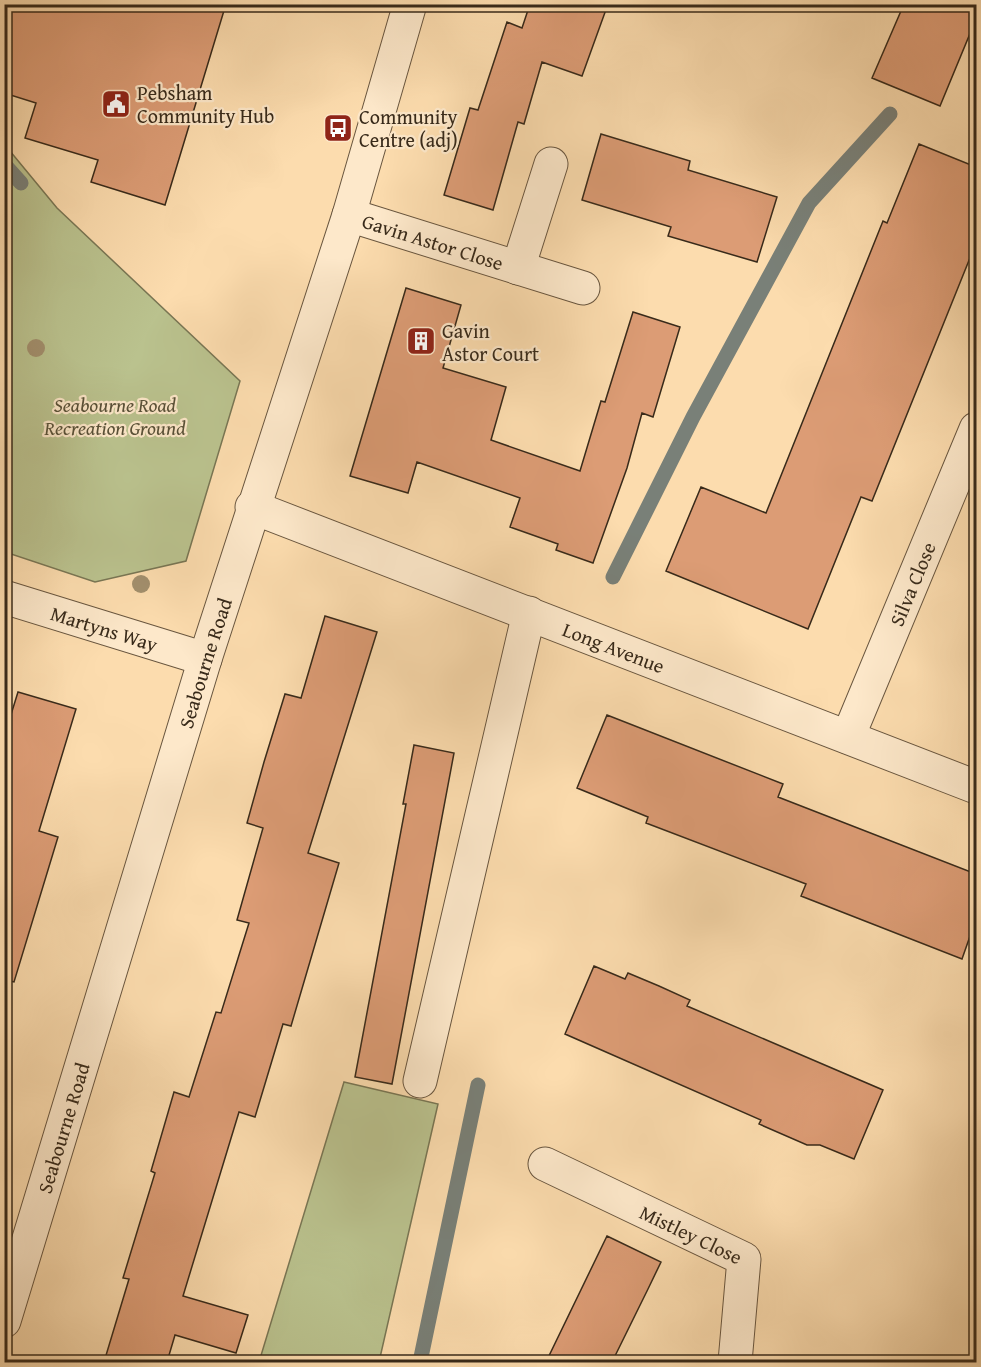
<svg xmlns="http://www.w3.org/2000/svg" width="981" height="1367" font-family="'Gentium Book Plus',serif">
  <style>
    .green { fill: #bac28e; stroke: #797654; stroke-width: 1.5 }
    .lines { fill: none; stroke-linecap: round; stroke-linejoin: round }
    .stream { stroke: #798078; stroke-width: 15 }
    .building { fill: #dc9c75; stroke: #382a1a; stroke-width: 1.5 }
    .minor-casing { stroke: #69563f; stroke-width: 35 }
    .minor { stroke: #fde8ca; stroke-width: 33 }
    .tree { fill: #a28f6d }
    .labels { text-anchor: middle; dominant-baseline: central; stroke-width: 4.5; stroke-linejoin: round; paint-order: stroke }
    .poi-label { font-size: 20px; fill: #382a1a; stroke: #fde8ca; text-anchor: start }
    .street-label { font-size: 20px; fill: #382a1a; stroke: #fde8ca }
    .park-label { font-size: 20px; font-style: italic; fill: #585037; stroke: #fde8ca }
  </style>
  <rect width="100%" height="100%" fill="#fcdcae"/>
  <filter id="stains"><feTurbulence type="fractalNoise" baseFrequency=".00333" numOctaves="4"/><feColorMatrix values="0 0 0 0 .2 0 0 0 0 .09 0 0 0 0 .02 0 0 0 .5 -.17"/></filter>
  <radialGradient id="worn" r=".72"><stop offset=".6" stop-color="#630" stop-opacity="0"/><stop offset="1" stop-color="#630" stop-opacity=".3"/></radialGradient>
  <path class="green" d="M5 145 57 208 240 381 186 561 95 582 5 552Z
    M344 1082 438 1104 379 1362H259Z"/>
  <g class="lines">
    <path class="stream" d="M4 164 21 183
      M613 577 693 417 809 203 890 114
      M420 1362 478 1085"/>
  </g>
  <path class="building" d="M4 4H226L165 205 91 182 98 160 25 138 36 103 4 93Z
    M530 4H608L582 76 542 62 524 124 518 122 493 210 444 195 470 108 478 110 507 22 522 28Z
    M904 4H976V19L940 106 872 78Z
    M601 134 690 161 688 170 777 197 757 262 668 236 671 227 582 200Z
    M919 144 976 167V243L872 501 861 497 808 629 666 571 701 487 766 513 883 221 887 223Z
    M406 288 461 305 443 368 506 387 491 440 580 471 601 401 605 402 633 312 680 327 653 417 642 413 627 468 593 563 556 550 558 544 510 527 520 498 417 462 408 493 350 476Z
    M325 616 377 632 308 853 339 863 291 1026 283 1024 255 1117 239 1112 183 1296 248 1315 236 1353 175 1335 167 1362H104L129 1279 123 1278 155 1173 151 1171 174 1092 189 1097 216 1012 221 1013 249 923 237 920 263 828 247 823 264 762 285 694 301 698Z
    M18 692 76 709 39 831 58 837 14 982 4 980V737Z
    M607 715 783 784 778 797 976 874V919L962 959 801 896 806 884 646 823 648 817 577 788Z
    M414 745 454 753 392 1084 355 1077 406 804H403Z
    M594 966 625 979 628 973 659 986 690 1000 687 1006 883 1090 854 1159 820 1145H807L759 1124 761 1120 565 1034Z
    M607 1236 661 1262 648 1289 612 1362H546Z"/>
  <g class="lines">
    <g class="minor-casing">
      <g id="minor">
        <path id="s1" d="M349 215 583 288"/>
        <path d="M518 268 551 164"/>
        <path id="s2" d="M252 507 976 787"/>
        <path id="s3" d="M4 597 205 659"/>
        <path id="s4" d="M848 737 976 429"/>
        <path d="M420 1081 529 613"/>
        <path id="s5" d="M545 1164 744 1259 735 1362"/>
        <path id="s6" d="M4 1321 205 659 349 215 410 4"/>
      </g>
    </g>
    <use href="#minor" class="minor"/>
  </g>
  <g class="tree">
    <circle cx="36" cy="348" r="9"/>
    <circle cx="141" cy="584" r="9"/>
  </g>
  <defs>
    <g id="civic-square" transform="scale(1.5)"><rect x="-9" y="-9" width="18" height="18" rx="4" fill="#8f2418" stroke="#fde8ca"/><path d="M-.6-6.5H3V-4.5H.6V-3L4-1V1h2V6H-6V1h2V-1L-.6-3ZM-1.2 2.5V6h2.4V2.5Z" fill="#fff"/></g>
    <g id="bus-square" transform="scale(1.5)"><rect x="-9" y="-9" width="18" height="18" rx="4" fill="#8f2418" stroke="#fde8ca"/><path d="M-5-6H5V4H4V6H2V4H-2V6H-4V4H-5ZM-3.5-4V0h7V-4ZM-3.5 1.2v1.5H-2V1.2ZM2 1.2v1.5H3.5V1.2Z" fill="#fff"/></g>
    <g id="building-square" transform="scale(1.5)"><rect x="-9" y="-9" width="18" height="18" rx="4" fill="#8f2418" stroke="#fde8ca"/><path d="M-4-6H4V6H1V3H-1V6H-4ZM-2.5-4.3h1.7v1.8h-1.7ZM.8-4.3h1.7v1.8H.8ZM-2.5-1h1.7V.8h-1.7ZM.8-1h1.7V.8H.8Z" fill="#fff"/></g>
  </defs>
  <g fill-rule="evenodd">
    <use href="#civic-square" x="116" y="104"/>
    <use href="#bus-square" x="338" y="128"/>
    <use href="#building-square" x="421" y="341"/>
  </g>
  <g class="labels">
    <g class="poi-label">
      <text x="137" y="92">Pebsham<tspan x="137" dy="23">Community Hub</tspan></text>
      <text x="359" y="116">Community<tspan x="359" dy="23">Centre (adj)</tspan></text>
      <text x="442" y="330">Gavin<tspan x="442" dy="23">Astor Court</tspan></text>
    </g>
    <g class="street-label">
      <text stroke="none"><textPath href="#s1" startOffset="88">Gavin Astor Close</textPath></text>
      <text stroke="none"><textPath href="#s4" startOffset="166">Silva Close</textPath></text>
      <text stroke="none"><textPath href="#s3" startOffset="105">Martyns Way</textPath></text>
      <text stroke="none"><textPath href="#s2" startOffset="388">Long Avenue</textPath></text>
      <text stroke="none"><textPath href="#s6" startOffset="688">Seabourne Road</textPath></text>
      <text stroke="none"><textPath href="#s6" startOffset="202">Seabourne Road</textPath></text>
      <text stroke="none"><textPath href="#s5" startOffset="162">Mistley Close</textPath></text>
    </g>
    <g class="park-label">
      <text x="115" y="404">Seabourne Road<tspan x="115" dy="23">Recreation Ground</tspan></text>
    </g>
  </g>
  <rect width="981" height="1367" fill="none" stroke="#fcdcae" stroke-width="24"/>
  <rect x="6" y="6" width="969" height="1355" fill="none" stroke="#382a1a" stroke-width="3"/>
  <rect x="12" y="12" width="957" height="1343" fill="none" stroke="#382a1a" stroke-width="1.5"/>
  <rect width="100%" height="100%" filter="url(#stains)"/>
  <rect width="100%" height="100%" fill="url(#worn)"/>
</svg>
